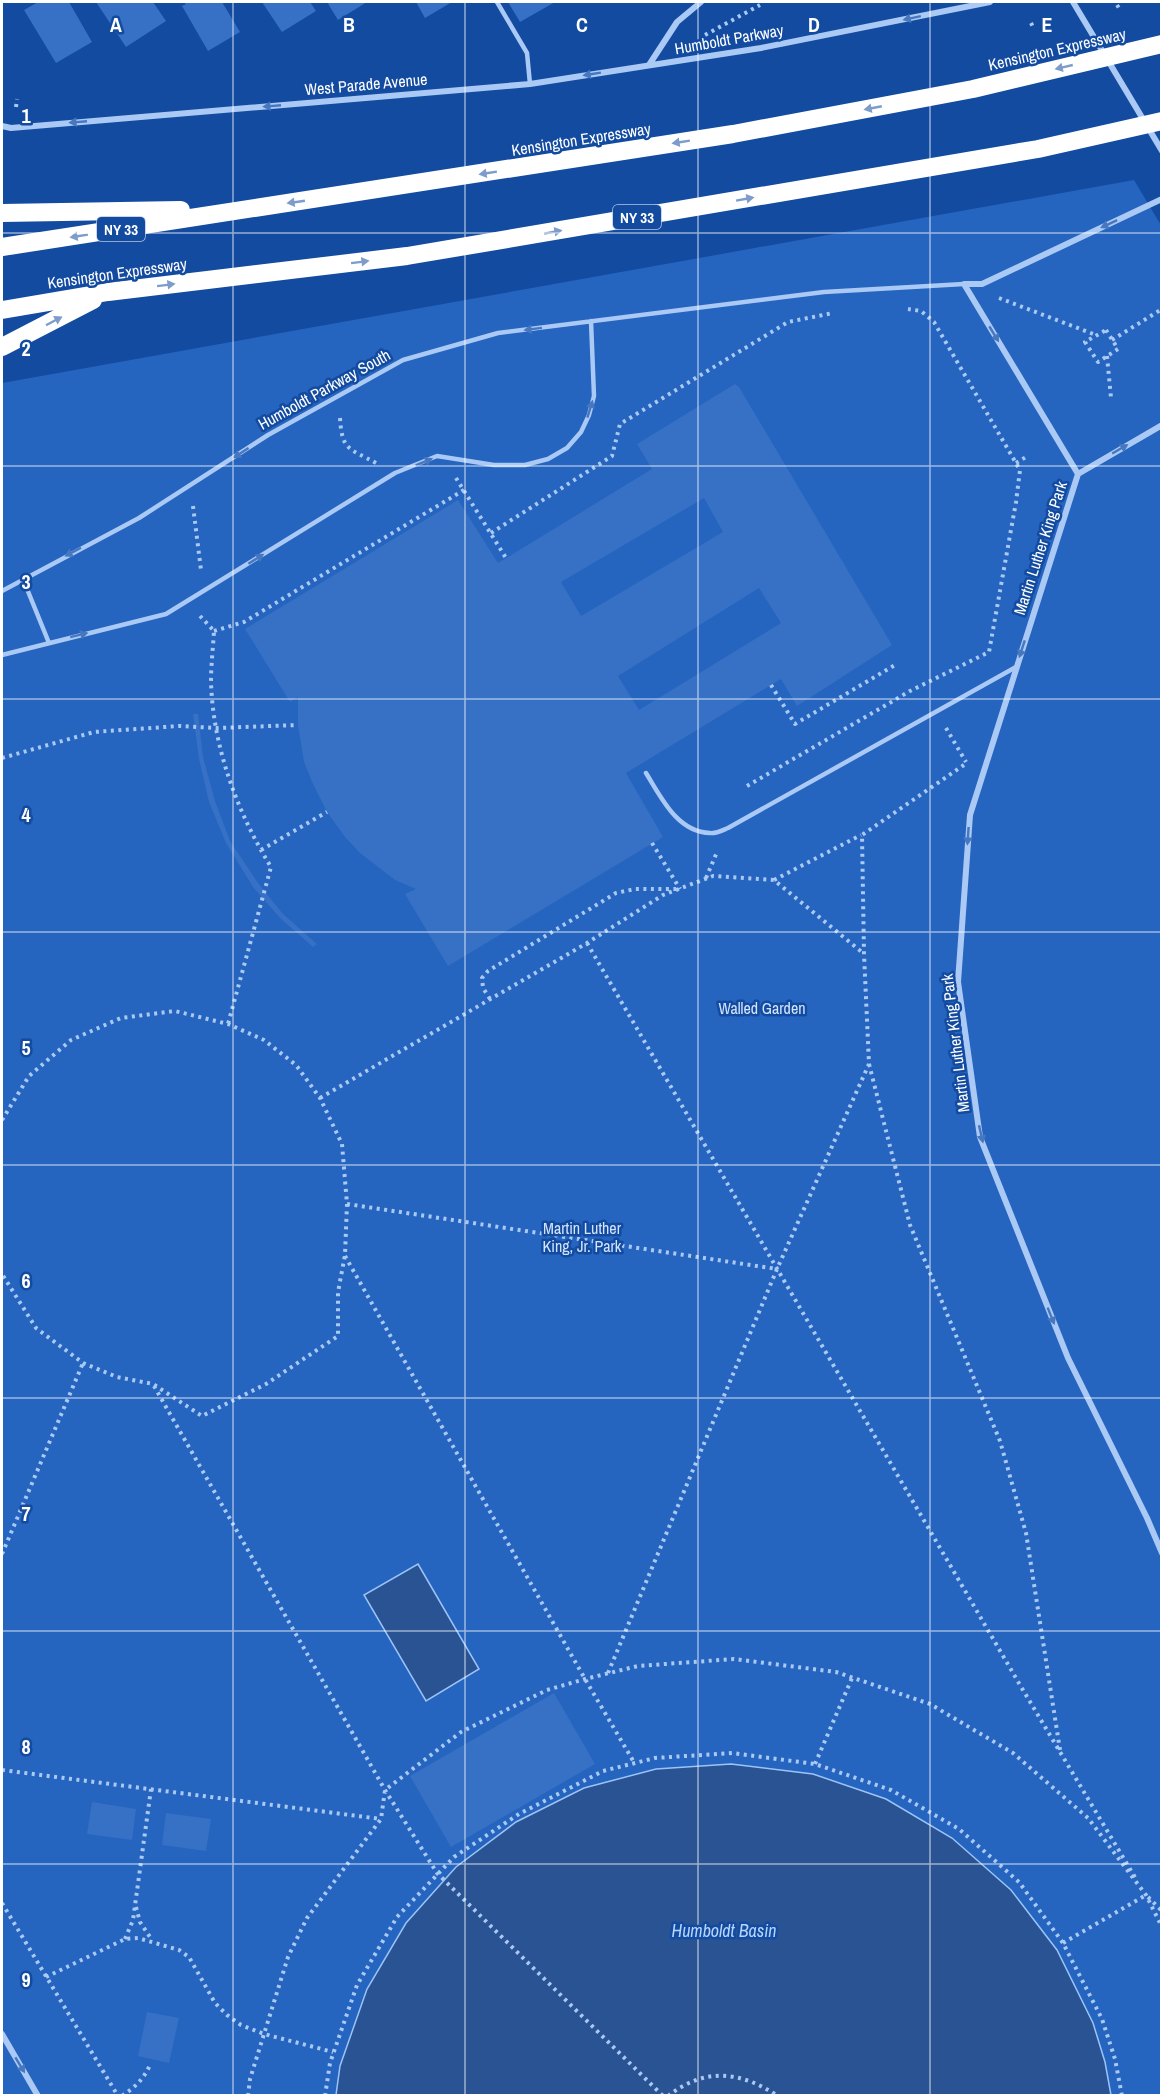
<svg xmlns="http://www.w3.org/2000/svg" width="1163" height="2097" font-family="'Archivo Narrow',sans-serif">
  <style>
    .green { fill: #2564bf }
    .water { fill: #2a5393; stroke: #9cc4f8; stroke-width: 1.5 }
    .building { fill: #3671c5; fill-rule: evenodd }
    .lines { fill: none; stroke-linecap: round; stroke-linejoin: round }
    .path { stroke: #aac9f5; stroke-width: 4; stroke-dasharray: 3 4.5; stroke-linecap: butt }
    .service { stroke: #aac9f5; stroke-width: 4.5 }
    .minor { stroke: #aac9f5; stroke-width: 6 }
    .motorway { stroke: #fff; stroke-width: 18 }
    .oneway { fill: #4777be }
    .oneway2 { fill: #7d9ccb }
    .grid { fill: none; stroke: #fff; stroke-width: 1.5; stroke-opacity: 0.55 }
    .labels { text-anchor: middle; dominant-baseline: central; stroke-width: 5; stroke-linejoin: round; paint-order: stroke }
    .shield { fill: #124ba0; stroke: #b8c9e2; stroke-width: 1.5 }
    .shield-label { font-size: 15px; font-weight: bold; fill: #fff }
    .street-label { font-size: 16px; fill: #fff; stroke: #124ba0 }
    .park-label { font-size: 16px; fill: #d3e5fe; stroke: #124ba0 }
    .water-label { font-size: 18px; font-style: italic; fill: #b7d4fb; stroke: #124ba0 }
    .grid-label { font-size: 20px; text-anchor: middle; font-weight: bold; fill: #fff; stroke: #124ba0; stroke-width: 5; stroke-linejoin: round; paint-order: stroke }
  </style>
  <rect width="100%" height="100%" fill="#124ba0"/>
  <path class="green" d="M1134 180 1162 227 1161 2095H4L2 2091V383Z"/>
  <path class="water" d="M418 1564 479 1669 426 1701 364 1595Z
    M731 1764 813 1774 886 1799 952 1838 1011 1890 1057 1950 1093 2023 1105 2062 1111 2095H336L340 2066 367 1989 406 1923 456 1867 516 1822 584 1788 656 1769Z"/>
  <path class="building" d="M38 2H69L92 42 56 63 24 10Z
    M96 2H153L166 21 126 47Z
    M184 2H222L240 32 208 51 182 6 186 4Z
    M262 2H310L316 11 282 32Z
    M327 2H367L338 20Z
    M416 2H452L425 18Z
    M508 2H555L520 22Z
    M735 384 739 387 892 645 797 706 781 679 626 773 663 837 448 966 405 894 416 889 395 880 360 853 345 837 327 812 313 784 304 762 298 725V697L290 702 245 629 458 500 498 563 652 469 637 444ZM704 498 723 532 581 616 561 582ZM759 588 781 623 639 710 618 676Z
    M193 714H198L203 757 215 801 230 841 258 883 283 914 317 944 313 947 280 918 253 887 226 843 209 802 199 759Z
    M554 1693 595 1764 451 1847 410 1776Z
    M92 1802 136 1809 132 1840 87 1834Z
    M166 1813 211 1819 206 1851 162 1845Z
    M147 2012 179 2018 169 2063 138 2056Z"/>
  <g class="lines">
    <path class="path" d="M1117 5 1121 11
      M1031 23 1033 27
      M705 35 760 5
      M16 107 17 99
      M999 298 1096 335
      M1106 330 1118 349 1098 362 1085 342Z
      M1112 340 1162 309
      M1107 356 1111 398
      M340 418C342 451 349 448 376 463
      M1016 463 1026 457
      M456 478 506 558
      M193 506 201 570
      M491 533 612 456 620 424 788 322 833 313
      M200 616 214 631C213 648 211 665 211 682 213 747 237 812 271 867L228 1024
      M214 631 244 622 464 490
      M771 685 795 724 895 665
      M946 728 966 762
      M2 758 94 732 179 726 217 728 298 725
      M747 786 910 691 989 652 1016 502 1020 470 934 322 921 311 908 309
      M652 843 680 889
      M261 850 327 812
      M706 878 717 852
      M774 880 861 835
      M587 943 1020 1685 1136 1879
      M490 999 483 988 482 978 488 971 616 893 635 889H676
      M869 1064 910 1225 1000 1441 1026 1533 1060 1750
      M320 1098 587 943 663 895 713 876 774 880 863 953
      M2 1120 29 1076 71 1040 121 1018 175 1011 228 1024 264 1040 296 1065 320 1098 342 1144 347 1204 345 1255 338 1292V1336L266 1384 202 1416 153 1384 117 1377 83 1363 36 1328 2 1274
      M347 1204 777 1269
      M345 1256 585 1679 635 1764
      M154 1386 385 1790 437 1873 663 2096
      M2 1554 83 1363
      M608 1673 777 1269 869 1064 864 954 862 835 964 765
      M815 1764 852 1678
      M2 1770 381 1819
      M1148 1897 1162 1911
      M2 1903 118 2096
      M136 1907 140 1922 152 1940
      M125 1939 133 1920 151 1789
      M1063 1943 1146 1895
      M46 1977 125 1939 138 1938 179 1950 189 1957 215 2003 227 2015 241 2025 264 2034 333 2052
      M122 2096C135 2087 143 2080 150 2065
      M248 2096 250 2079 288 1957 307 1918 381 1819 385 1790 461 1732 547 1690 585 1679 638 1666 734 1659 836 1672 930 1704 1013 1753 1088 1818 1146 1895 1162 1927
      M325 2096 330 2063 357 1985 397 1917 454 1857 519 1814 603 1771 655 1758 732 1753 815 1764 891 1790 959 1829 1019 1882 1063 1943 1102 2019 1115 2059 1122 2096
      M668 2096C705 2067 740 2071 778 2096"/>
    <path class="service" d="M497 2 527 53 530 84
      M23 579 49 643
      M2 591 139 518 268 435 403 360 498 333 824 292 964 284
      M2 655 166 614 395 473 437 456 494 465H525L548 459 567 448 581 432 589 415 594 396 591 321
      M646 773C661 797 677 832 710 833 716 834 723 830 728 828L1016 667"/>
    <path class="minor" d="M1073 2 1162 151
      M649 65 677 22 701 2
      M2 126 11 128 530 84 761 48 990 2
      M1162 425 1078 474 970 815 958 982 980 1137 1068 1358 1147 1518 1162 1553
      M1078 474 964 284H982L1162 199
      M2 2034 38 2096"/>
    <path class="motorway" d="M2 213 181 210
      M2 247 733 134 973 89 1162 44
      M2 310 108 292 407 256 1038 149 1162 121
      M2 347 93 300"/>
  </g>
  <defs><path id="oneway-solid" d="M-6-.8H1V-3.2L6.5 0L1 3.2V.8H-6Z" transform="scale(1.5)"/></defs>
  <g class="oneway">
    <use href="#oneway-solid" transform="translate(912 18) rotate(168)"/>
    <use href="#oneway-solid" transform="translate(592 74) rotate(171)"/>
    <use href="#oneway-solid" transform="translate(272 106) rotate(175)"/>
    <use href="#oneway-solid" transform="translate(78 122) rotate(175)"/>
    <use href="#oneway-solid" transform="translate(1109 224) rotate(155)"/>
    <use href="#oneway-solid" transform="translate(533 329) rotate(173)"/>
    <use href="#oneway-solid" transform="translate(994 334) rotate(59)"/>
    <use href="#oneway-solid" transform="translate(590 409) rotate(-73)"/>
    <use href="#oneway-solid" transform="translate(1120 449) rotate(-30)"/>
    <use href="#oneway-solid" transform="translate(241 453) rotate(147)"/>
    <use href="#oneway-solid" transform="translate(424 462) rotate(-22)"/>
    <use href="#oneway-solid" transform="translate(73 552) rotate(152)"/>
    <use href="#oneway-solid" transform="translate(256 559) rotate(-32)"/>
    <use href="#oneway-solid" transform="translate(79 635) rotate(-14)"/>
    <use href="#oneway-solid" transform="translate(1022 649) rotate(108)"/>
    <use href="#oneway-solid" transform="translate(968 836) rotate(94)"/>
    <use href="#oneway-solid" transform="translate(981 1134) rotate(77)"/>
    <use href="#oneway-solid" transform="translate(1051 1316) rotate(68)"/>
    <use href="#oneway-solid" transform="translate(20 2065) rotate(59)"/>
  </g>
  <g class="oneway2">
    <use href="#oneway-solid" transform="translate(1064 67) rotate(167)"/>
    <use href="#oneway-solid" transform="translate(873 108) rotate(169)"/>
    <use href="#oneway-solid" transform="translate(681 142) rotate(171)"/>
    <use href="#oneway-solid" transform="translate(488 173) rotate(171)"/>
    <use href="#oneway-solid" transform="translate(745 199) rotate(-10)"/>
    <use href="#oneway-solid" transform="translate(296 202) rotate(172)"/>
    <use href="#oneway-solid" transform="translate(553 232) rotate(-10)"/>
    <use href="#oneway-solid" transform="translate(79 236) rotate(171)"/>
    <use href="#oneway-solid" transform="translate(360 262) rotate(-7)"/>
    <use href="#oneway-solid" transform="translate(166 285) rotate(-7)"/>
    <use href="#oneway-solid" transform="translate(54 321) rotate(-28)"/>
  </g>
  <path class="grid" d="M233 2V2096M465 2V2096M698 2V2096M930 2V2096M2 233H1162M2 466H1162M2 699H1162M2 932H1162M2 1165H1162M2 1398H1162M2 1631H1162M2 1864H1162"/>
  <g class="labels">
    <g class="shield">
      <rect x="613" y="205" width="48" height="24" rx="4.5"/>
      <rect x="97" y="217" width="48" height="24" rx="4.5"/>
    </g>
    <g class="shield-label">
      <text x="637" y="217">NY 33</text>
      <text x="121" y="229">NY 33</text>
    </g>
    <g class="street-label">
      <text transform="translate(729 39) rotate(-10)">Humboldt Parkway</text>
      <text transform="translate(1057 49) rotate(-13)">Kensington Expressway</text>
      <text transform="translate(366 84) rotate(-5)">West Parade Avenue</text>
      <text transform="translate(581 139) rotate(-9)">Kensington Expressway</text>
      <text transform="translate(117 273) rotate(-8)">Kensington Expressway</text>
      <text transform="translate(324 389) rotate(-29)">Humboldt Parkway South</text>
      <text transform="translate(1040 548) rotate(-72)">Martin Luther King Park</text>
      <text transform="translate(955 1043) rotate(-97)">Martin Luther King Park</text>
    </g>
    <g class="park-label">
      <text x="762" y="1008">Walled Garden</text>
      <text x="582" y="1228">Martin Luther<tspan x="582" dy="18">King, Jr. Park</tspan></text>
    </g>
    <g class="water-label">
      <text x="724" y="1930">Humboldt Basin</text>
    </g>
  </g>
  <g class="grid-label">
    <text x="116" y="32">A</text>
    <text x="349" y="32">B</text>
    <text x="582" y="32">C</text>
    <text x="814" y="32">D</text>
    <text x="1047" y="32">E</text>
    <text x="26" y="123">1</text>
    <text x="26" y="356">2</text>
    <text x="26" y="589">3</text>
    <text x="26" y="822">4</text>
    <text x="26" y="1055">5</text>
    <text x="26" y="1288">6</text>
    <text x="26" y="1521">7</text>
    <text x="26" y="1754">8</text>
    <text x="26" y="1987">9</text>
  </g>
  <rect width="1163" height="2097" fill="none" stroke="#ffffff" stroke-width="6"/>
</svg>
